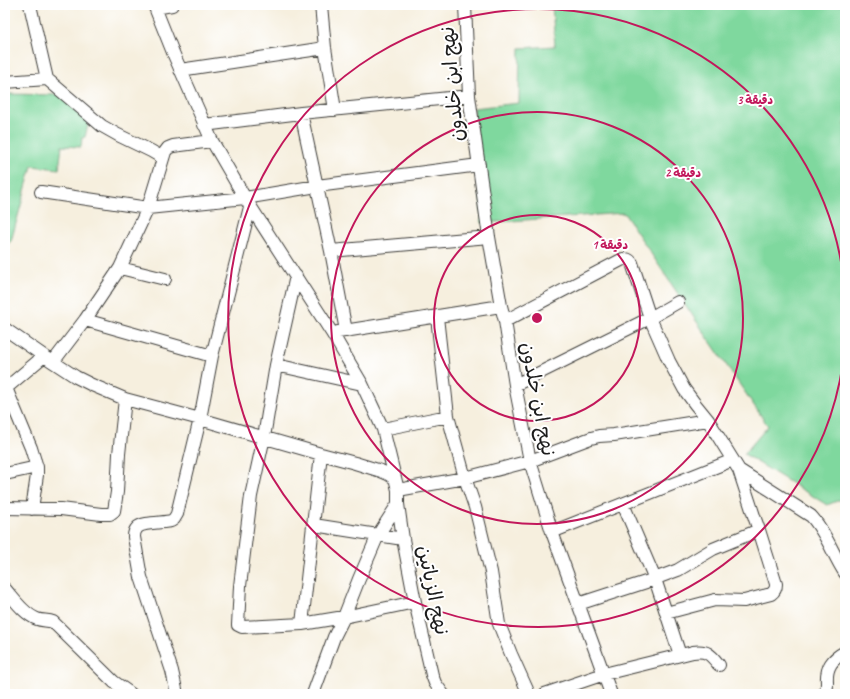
<svg xmlns="http://www.w3.org/2000/svg" width="850" height="699" font-family="Caveat,'Playpen Sans Arabic',sans-serif">
  <style>
    .green { fill: #7fd89e; stroke: #4e7a5d }
    .lines { fill: none; stroke-linecap: round; stroke-linejoin: round }
    .minor-casing { stroke: #3d3c39; stroke-width: 14 }
    .minor { stroke: #fff; stroke-width: 12 }
    .ring { fill: none; stroke: #c2185b; stroke-width: 2 }
    .labels { text-anchor: middle; dominant-baseline: central; stroke-width: 4; stroke-linejoin: round; paint-order: stroke }
    .street-label { font-size: 20px; fill: #1c1c1c; stroke: #fff }
    .centre { fill: #c2185b; stroke: #fff; stroke-width: 2 }
    .ring-label { font-size: 12px; text-anchor: middle; font-weight: bold; fill: #c2185b; stroke: #fff; stroke-width: 4; stroke-linejoin: round; paint-order: stroke }
  </style>
  <rect width="100%" height="100%" fill="#fff"/>
  <filter id="ink" filterUnits="userSpaceOnUse"><feTurbulence type="fractalNoise" baseFrequency=".025" numOctaves="2"/><feDisplacementMap in="SourceGraphic" scale="8" xChannelSelector="R" yChannelSelector="G"/><feConvolveMatrix kernelMatrix="1 2 1 2 8 2 1 2 1" color-interpolation-filters="sRGB"/></filter>
  <filter id="wash" filterUnits="userSpaceOnUse"><feTurbulence type="fractalNoise" baseFrequency=".012" numOctaves="4" result="noise"/><feDisplacementMap in="SourceGraphic" scale="16" xChannelSelector="R" yChannelSelector="G"/><feGaussianBlur stdDeviation="0.9" result="paint"/><feColorMatrix in="noise" values="0 0 0 0 0 0 0 0 0 0 0 0 0 0 0 0 0 1.4 0 .05"/><feComposite in="paint" operator="in"/></filter>
  <g filter="url(#wash)">
    <rect width="100%" height="100%" fill="#f6efde"/>
    <path class="green" d="M552 5H845V498L827 505 744 454 768 426 682 300 624 213 482 223 474 108 519 103 520 48 555 46Z
      M5 94 59 95 89 121 85 137 82 138 81 147 62 146 59 169 32 166 11 241 5 246Z"/>
  </g>
  <g filter="url(#ink)">
    <g class="lines">
      <g class="minor-casing">
        <path id="minor" d="M30 5 47 79
          M154 5 174 55 212 141 245 198 332 333 362 384 383 429 398 490V504L403 539 415 602 432 675 435 683 443 694
          M321 5 325 48 335 110
          M465 5 469 96 489 237 501 306 505 321 515 385 530 461 552 532 611 694
          M155 8 172 5
          M180 70 325 48
          M5 82 47 79 102 126 118 135 151 151 163 158
          M301 113 331 251 346 331
          M204 125 301 113 469 96
          M41 192 148 208 245 198 317 186 479 165
          M331 251 489 237
          M120 268 165 279
          M296 276 276 365 264 437 251 496 240 586 238 625 242 627 302 624 344 617 415 602
          M437 317 448 416 465 478 475 507 491 572 499 624 511 654 529 694
          M85 320 212 356
          M505 321 623 259C627 259 629 259 632 263L650 318 669 361 684 389 695 404 708 420 739 470 811 516C826 532 833 555 845 573
          M5 329 44 356 76 377 92 385 125 399 200 419 321 454 355 463 381 471 388 474 394 478
          M338 332 501 306
          M53 362 85 320 120 268 148 208 165 152 168 148 173 146 212 141
          M276 365 362 384
          M515 385 650 318 678 302
          M6 388 31 448 35 461 37 467V475L32 509
          M5 389 44 356
          M383 429 448 416
          M5 474 37 467
          M398 490 465 478 530 461 591 438 599 436 614 435 708 420
          M623 504 655 579 680 655
          M5 508 61 509 101 514H110L114 511 117 492 119 454 125 399
          M314 525 403 539
          M552 532 733 460
          M5 589C14 599 24 614 37 619 42 621 48 620 53 622L114 682 131 694
          M578 604 646 582 678 570 713 549 759 530 755 519 739 470
          M666 613 715 600 744 601 771 594C775 591 776 589 776 584L759 530
          M302 624 321 454
          M177 694 172 671 141 577 134 537C134 534 134 531 137 528 142 522 163 523 171 521L174 519 177 514 200 419 212 356 250 207
          M313 694 334 637 344 617 359 579 378 535 398 504
          M545 694 604 674 693 652C708 650 711 655 719 665
          M824 694C827 690 827 687 827 682 826 667 832 659 845 652"/>
      </g>
      <use href="#minor" class="minor"/>
    </g>
  </g>
  <g class="ring">
    <circle cx="537" cy="318" r="103"/>
    <circle cx="537" cy="318" r="206"/>
    <path d="M845 345A309 309 0 1 1 845 291"/>
  </g>
  <g class="labels">
    <g class="street-label">
      <text transform="translate(452 84) rotate(-95)">نهج ابن خلدون</text>
      <text transform="translate(538 399) rotate(79)">نهج ابن خلدون</text>
      <text transform="translate(433 590) rotate(78)">نهج الزياتين</text>
    </g>
  </g>
  <circle cx="537" cy="318" r="6" class="centre"/>
  <g class="ring-label">
    <text x="755" y="104">3 دقيقة</text>
    <text x="683" y="177">2 دقيقة</text>
    <text x="610" y="249">1 دقيقة</text>
  </g>
  <rect width="850" height="699" fill="none" stroke="#fff" stroke-width="20"/>
</svg>
